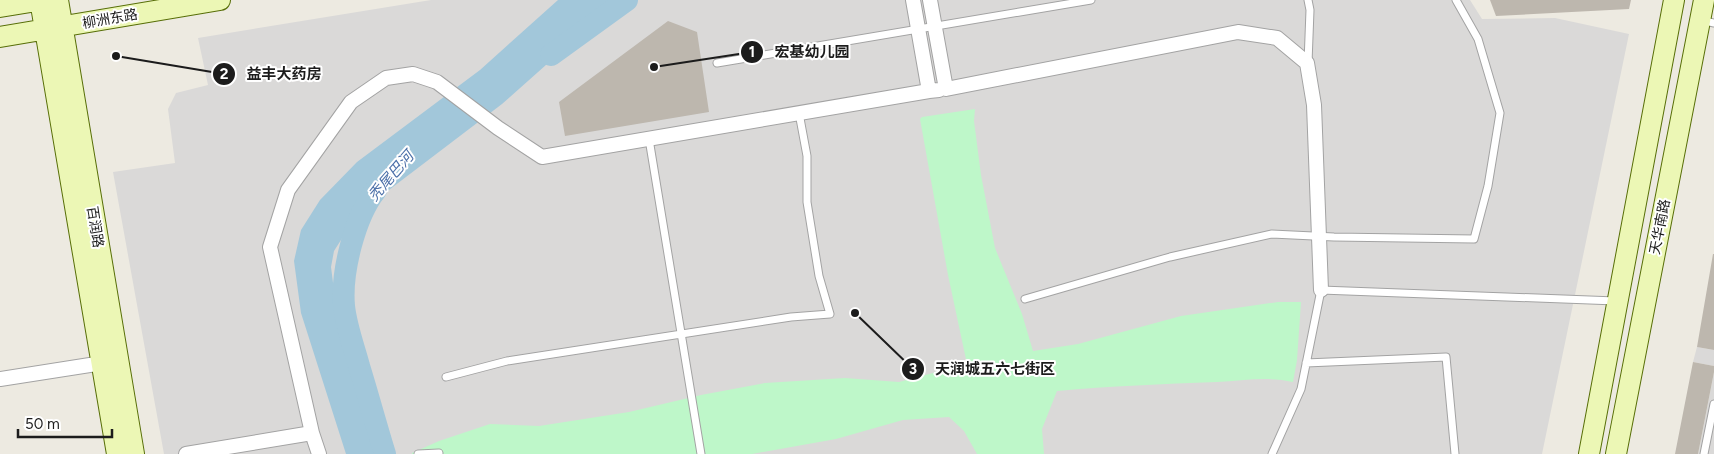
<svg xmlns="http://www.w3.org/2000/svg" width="1714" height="454" font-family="Figtree,'Noto Sans SC',sans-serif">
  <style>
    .residential { fill: #dad9d8 }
    .park { fill: #bef7c9 }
    .water { fill: #a2c7da }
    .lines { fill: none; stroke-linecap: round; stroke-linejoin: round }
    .river { stroke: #a2c7da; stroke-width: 22 }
    .building { fill: #bdb7ae }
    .lane-casing { stroke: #a3a3a3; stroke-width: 9 }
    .street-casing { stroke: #a3a3a3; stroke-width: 16 }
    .secondary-casing { stroke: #576e07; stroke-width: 22 }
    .lane { stroke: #fff; stroke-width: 7 }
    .street { stroke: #fff; stroke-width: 14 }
    .secondary { stroke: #ecf7b5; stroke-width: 20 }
    .labels { text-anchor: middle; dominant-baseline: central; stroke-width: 4; stroke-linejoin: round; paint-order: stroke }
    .street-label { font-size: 14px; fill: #1c1c1c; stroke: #fff }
    .water-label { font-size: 15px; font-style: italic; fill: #4b6fa8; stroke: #fff }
    .leader { fill: none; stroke: #1c1c1c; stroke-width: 2 }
    .callout-dot { fill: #1c1c1c; stroke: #fff; stroke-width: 2 }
    .mark-label { font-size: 15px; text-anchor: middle; font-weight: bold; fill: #fff }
    .callout-label { font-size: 15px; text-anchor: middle; font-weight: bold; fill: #1c1c1c; stroke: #fff; stroke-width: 4; stroke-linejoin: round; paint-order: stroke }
  </style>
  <rect width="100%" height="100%" fill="#edeae1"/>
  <path class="residential" d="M431 0H1470L1482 19 1555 18 1629 34 1542 454H164L113 172 175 163 168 109 176 93 208 85 198 38Z
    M1697 347 1714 350V366L1693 362Z
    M1714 372V454H1698Z"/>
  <path class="park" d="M975 109 974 121 981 175 995 248 1022 314 1033 351 1078 344 1181 316 1278 302H1301L1297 360 1293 382C1268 376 1242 381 1217 382 1163 384 1110 386 1057 391L1042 429 1044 454H977L964 431 949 417 903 420 836 439 752 454H412V453L439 441 490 424 539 426 629 412 701 395 765 383 845 378 899 382 967 364 948 275 920 119 922 117Z"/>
  <path class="water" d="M558 0H619L502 104 381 196 348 229 334 251 331 267 336 306 384 454H346L301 313 294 261 301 230 320 200 357 162 480 70Z"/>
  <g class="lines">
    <path class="river" d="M551 55 627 0
      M376 190C355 216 341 272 344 306 346 326 354 347 359 366 368 395 376 425 385 454"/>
  </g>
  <path class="building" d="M1490 0H1631L1629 9 1496 16Z
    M668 21 697 32 709 112 565 136 559 102Z
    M1713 254H1714V350L1697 347Z
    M1693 362 1714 366V372L1698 454H1675Z"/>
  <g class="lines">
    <g class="lane-casing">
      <path id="lane" d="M1701 20 1714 23
        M717 63 1091 0
        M1308 63 1310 10 1308 0
        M649 139 701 454
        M1025 299 1170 257 1272 234 1334 237 1474 239 1488 186 1500 113 1478 39 1456 0
        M1306 363 1446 357 1455 454
        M446 377 507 361 791 317 830 314 819 276 807 202V156L799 113
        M418 454 439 453
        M1272 454 1301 389 1321 290 1616 301
        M1704 454 1714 404"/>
    </g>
    <g class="street-casing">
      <path id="street" d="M913 0 929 91 939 90
        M930 0 946 89 1238 32 1277 38 1307 63 1314 105 1321 290
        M0 379 109 362
        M312 433 319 454
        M186 454 312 433 270 247 288 190 351 102 386 78 413 74 437 82 498 128 542 157 929 91"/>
    </g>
    <g class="secondary-casing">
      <path id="secondary" d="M40 0 117 454
        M58 0 134 454
        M0 7 43 0
        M0 37 220 0
        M1589 454 1674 0
        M1616 454 1704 0"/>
    </g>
    <use href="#lane" class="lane"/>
    <use href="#street" class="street"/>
    <use href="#secondary" class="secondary"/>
  </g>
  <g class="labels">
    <g class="street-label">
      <text transform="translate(110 19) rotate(-10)">柳洲东路</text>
      <text transform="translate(95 227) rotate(81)">百润路</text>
      <text transform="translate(1660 227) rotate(-79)">天华南路</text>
    </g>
    <g class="water-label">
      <text transform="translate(391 176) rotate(-49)">秃尾巴河</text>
    </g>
  </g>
  <path class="leader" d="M654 67L752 52M116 56L224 74M855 313L913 369"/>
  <g class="callout-dot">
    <circle cx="654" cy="67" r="5"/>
    <circle cx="116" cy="56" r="5"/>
    <circle cx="855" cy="313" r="5"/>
    <circle cx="752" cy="52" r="12"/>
    <circle cx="224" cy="74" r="12"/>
    <circle cx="913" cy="369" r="12"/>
  </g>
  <g class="mark-label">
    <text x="752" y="57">1</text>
    <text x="224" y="79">2</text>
    <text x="913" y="374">3</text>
  </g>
  <g class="callout-label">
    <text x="812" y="57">宏基幼儿园</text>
    <text x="284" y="79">益丰大药房</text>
    <text x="995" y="374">天润城五六七街区</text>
  </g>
  <path d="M18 429v8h94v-8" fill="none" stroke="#1c1c1c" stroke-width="2.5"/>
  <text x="25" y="429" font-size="15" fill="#1c1c1c" stroke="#ffffff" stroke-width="4" paint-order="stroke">50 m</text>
</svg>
